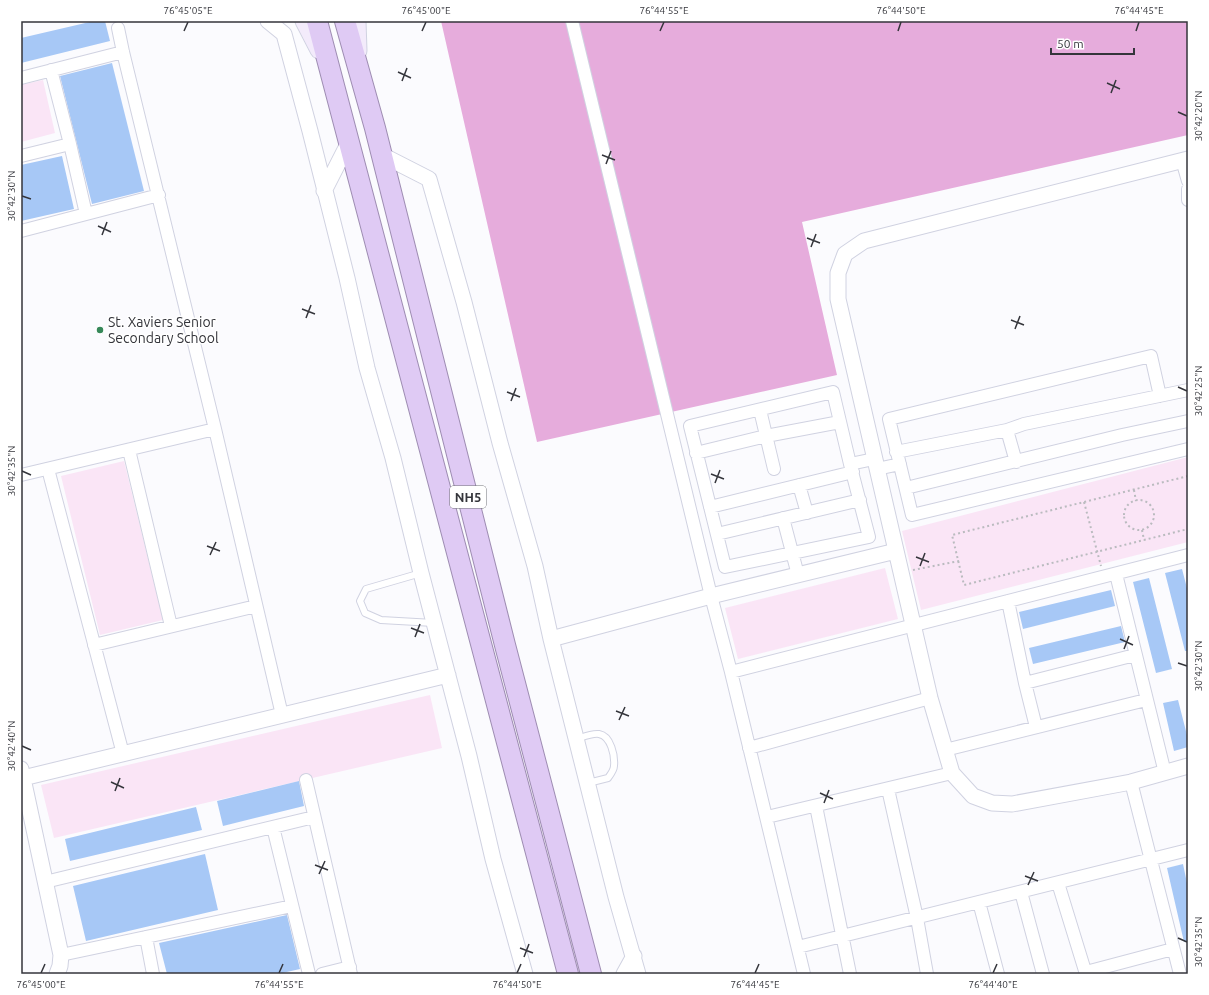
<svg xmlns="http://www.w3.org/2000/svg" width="1209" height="995" font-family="Ubuntu,sans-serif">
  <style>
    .green { fill: #fae5f6 }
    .forest { fill: #e6acdc }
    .building { fill: #a7c8f6 }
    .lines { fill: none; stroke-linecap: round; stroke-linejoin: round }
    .service-casing { stroke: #d0d2e1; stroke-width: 8 }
    .minor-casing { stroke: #d0d2e1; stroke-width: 14 }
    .tertiary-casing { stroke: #d0d2e1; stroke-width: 17 }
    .secondary-casing { stroke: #d0d2e1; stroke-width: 19 }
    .trunk-casing { stroke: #9e8db2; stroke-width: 22 }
    .path { stroke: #babbbf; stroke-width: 2; stroke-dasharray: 2 3; stroke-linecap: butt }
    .service { stroke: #fff; stroke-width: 6 }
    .minor { stroke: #fff; stroke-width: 12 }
    .tertiary { stroke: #fff; stroke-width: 15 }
    .secondary { stroke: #f3ebfb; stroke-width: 17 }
    .trunk { stroke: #dfcaf4; stroke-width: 20 }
    .ticks { fill: none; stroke: #34353b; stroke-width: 1.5 }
    .poi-dot { fill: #368859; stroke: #fff; stroke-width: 1.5 }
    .labels { text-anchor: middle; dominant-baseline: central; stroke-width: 3; stroke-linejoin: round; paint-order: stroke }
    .shield { fill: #fff; stroke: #717276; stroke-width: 1 }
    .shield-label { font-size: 13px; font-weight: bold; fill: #34353b }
    .poi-label { font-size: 14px; fill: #34353b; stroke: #fff; text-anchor: start }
    .neatline { fill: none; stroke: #34353b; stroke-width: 1.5 }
    .ticks-label { font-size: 10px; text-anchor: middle; fill: #34353b }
  </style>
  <rect width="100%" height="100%" fill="#fbfbfe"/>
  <path class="green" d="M43 80 55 133 21 142V85Z
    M1188 457V542L921 610 902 531Z
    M124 461 163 620 100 635 61 476Z
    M885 568 898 619 738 659 725 608Z
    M430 695 442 748 54 838 41 785Z"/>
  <path class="forest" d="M441 21H1188V135L802 222 837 375 537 442Z"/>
  <path class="building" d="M94 21H105L110 41 21 63V38Z
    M112 63 144 191 92 204 60 76Z
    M62 156 74 209 21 221V165Z
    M1182 569 1188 592V651H1185L1165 573Z
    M1149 578 1172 669 1156 673 1133 582Z
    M1111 590 1115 606 1023 629 1019 612Z
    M1121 626 1125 642 1033 664 1029 648Z
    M1178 700 1188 739V747L1174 751 1163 703Z
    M299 781 304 806 223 826 217 801Z
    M196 807 202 830 70 861 65 839Z
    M205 854 218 910 86 941 73 886Z
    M1183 864 1188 888V942H1184L1167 868Z
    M287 915 300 969 278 974H167L159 943Z"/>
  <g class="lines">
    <g class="service-casing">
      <path id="service" d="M421 573 366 589 360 601 365 613 381 620 434 623
        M577 739C583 737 592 733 599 734 611 736 615 756 614 766 614 770 611 774 608 778L588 783"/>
    </g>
    <g class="minor-casing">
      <path id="minor" d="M572 21 711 596 731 672 1188 555
        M118 28 123 52 215 429 282 715
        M51 70 70 144 86 214
        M21 78 123 52
        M21 156 70 144
        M1182 160 1188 181
        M1188 189V200
        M21 231 159 195
        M1160 396 1151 356 889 419 912 515 1188 449
        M760 410 774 469
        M1007 430 1016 462
        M129 450 171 626
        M896 452 1007 430 1024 424 1188 390
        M696 453 766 436 840 422
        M850 464 833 392 690 426 725 567 869 537 850 464 874 459
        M48 469 123 754
        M877 469 900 464
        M21 475 215 429
        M799 485 807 513
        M906 488 1122 435 1188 421
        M710 507 853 472
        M783 518 798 575
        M717 534 860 500
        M1116 574 1165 773
        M1008 601 1025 683 1036 727
        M94 645 256 606
        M731 672 804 974
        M1025 683 1135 655
        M749 748 930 698
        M945 750 1146 700
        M306 780 351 974
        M1131 782 1180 974
        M888 789 917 918 927 974
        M816 806 850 974
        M767 817 952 773
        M273 827 309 974
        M45 882 314 817
        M1058 883 1086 974
        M1021 892 1043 974
        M979 902 998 974
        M146 937 153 974
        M798 947 1188 850
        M61 955 292 906
        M1086 972 1173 949
        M322 974 350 967"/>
    </g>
    <g class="tertiary-casing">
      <path id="tertiary" d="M268 21 284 34 310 131 347 278 367 368 393 458 421 573 469 756 493 859 525 974
        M382 155 429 179 464 302 500 443 535 566 551 639 616 897 638 974
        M1188 159 864 241 845 254 838 273V299L930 698 952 773 973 796 992 803 1012 804 1131 782 1188 766
        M324 191 349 142
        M551 639 711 596 896 551
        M21 769 61 955 60 966 57 974
        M23 778 448 675
        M624 974 634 956"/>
    </g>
    <g class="secondary-casing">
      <path id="secondary" d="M304 21 319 50
        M357 21 358 51"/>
    </g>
    <g class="trunk-casing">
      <path id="trunk" d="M317 21 568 974
        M345 21 375 128 505 645 591 974"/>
    </g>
    <path class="path" d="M1188 476 952 535 964 585 1188 529
      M1134 490 1136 501
      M1124 515a15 15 0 1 1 30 0a15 15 0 1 1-30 0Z
      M1084 502 1101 566
      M1142 530 1144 540
      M913 570 959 561"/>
    <use href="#service" class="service"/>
    <use href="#minor" class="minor"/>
    <use href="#tertiary" class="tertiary"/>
    <use href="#secondary" class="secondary"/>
    <use href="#trunk" class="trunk"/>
  </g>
  <path class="ticks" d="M184 31 188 22M422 31 426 22M660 31 664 22M898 31 901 22M1136 31 1139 22M398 72 411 78M402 81 407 68M1107 83 1120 89M1111 93 1116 80M1178 112 1187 116M602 155 615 160M606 164 611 151M22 196 31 199M98 226 111 232M102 235 107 222M807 238 820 243M811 247 816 234M302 309 315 314M306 318 311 305M1011 320 1024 325M1015 329 1020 316M1178 387 1187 391M507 392 520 397M511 401 516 388M22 471 31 475M711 474 724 479M715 483 720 470M207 546 220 551M210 555 216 542M916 557 929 562M920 566 925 553M411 628 424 633M415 637 420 624M1120 639 1133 645M1124 649 1129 636M1178 663 1187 666M616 711 629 716M619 720 625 707M22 746 31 750M111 782 124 788M115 791 120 778M820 793 833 799M824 803 829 790M315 865 328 870M319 874 325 861M1025 876 1038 881M1028 885 1034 872M1178 938 1187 942M520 948 533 953M524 957 529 944M41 973 45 964M279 973 283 964M517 973 521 964M755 973 759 964M993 973 997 964"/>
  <circle class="poi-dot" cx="100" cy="330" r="4"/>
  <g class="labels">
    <rect class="shield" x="450" y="486" width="36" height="22" rx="3"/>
    <g class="shield-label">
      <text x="468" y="497">NH5</text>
    </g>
    <g class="poi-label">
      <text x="108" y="322">St. Xaviers Senior<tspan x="108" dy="16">Secondary School</tspan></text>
    </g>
  </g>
  <rect width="1209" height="995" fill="none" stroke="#ffffff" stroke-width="44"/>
  <path d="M1051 48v6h83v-6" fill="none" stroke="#34353b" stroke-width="2"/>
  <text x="1057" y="48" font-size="12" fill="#34353b" stroke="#ffffff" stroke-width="3" paint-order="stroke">50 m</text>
  <rect x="22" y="22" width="1165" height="951" class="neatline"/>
  <g class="ticks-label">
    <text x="188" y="14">76°45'05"E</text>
    <text x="426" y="14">76°45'00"E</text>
    <text x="664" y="14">76°44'55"E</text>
    <text x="901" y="14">76°44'50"E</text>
    <text x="1139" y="14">76°44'45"E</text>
    <text transform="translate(1198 116) rotate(-90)" y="4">30°42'20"N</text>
    <text transform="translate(11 196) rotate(-90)" y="4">30°42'30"N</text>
    <text transform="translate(1198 391) rotate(-90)" y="4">30°42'25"N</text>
    <text transform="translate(11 471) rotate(-90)" y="4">30°42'35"N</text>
    <text transform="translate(1198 666) rotate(-90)" y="4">30°42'30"N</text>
    <text transform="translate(11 746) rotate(-90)" y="4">30°42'40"N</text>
    <text transform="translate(1198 942) rotate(-90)" y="4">30°42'35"N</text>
    <text x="41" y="988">76°45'00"E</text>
    <text x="279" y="988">76°44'55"E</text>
    <text x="517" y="988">76°44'50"E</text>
    <text x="755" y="988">76°44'45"E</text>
    <text x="993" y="988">76°44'40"E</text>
  </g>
</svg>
